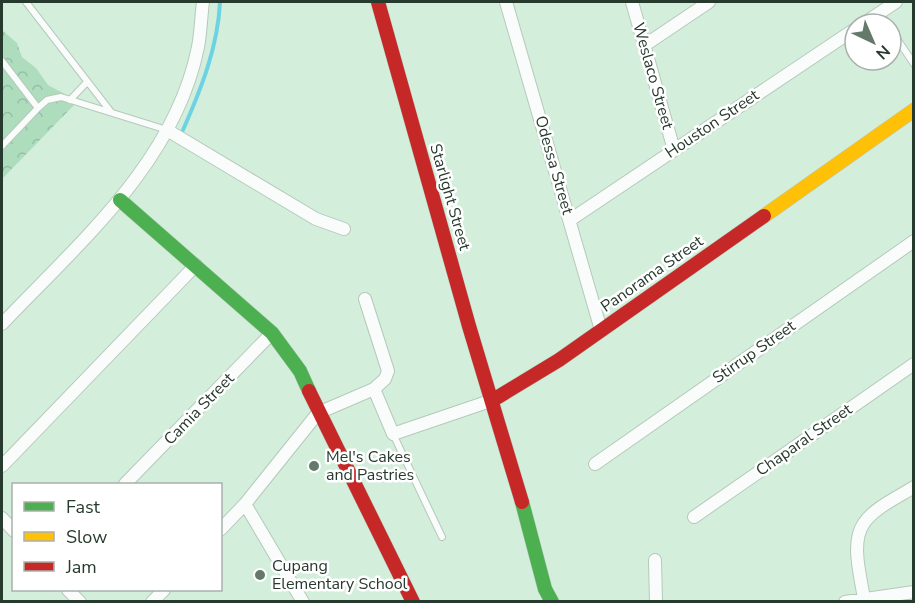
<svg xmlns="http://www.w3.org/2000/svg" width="915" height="603" font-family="'Nunito Sans',sans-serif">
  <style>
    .forest { fill: url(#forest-crowns) }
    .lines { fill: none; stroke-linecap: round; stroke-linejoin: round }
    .stream { stroke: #6dd3e2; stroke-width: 4 }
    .lane-casing { stroke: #b5c9bb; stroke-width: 8 }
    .street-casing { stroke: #b5c9bb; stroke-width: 14 }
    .fast-casing { stroke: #b5c9bb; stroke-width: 15 }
    .slow-casing { stroke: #b5c9bb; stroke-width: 15 }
    .jam-casing { stroke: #b5c9bb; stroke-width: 15 }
    .lane { stroke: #f9fcfa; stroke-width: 6 }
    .street { stroke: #f9fcfa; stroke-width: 12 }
    .fast { stroke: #4caf50; stroke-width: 14 }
    .slow { stroke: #ffc107; stroke-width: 14 }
    .jam { stroke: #c62828; stroke-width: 14 }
    .poi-dot { fill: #64796b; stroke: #fff; stroke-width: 2 }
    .labels { text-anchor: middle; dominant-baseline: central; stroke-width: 5; stroke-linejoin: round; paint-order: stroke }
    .street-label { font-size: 16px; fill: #273a2e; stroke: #fff }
    .poi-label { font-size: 16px; fill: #273a2e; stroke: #fff; text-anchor: start }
  </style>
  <defs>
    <pattern id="forest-crowns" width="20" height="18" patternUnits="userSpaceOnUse" patternTransform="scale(1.5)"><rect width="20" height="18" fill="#aeddbe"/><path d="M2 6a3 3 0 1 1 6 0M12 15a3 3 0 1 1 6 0" fill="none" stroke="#96bea4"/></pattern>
  </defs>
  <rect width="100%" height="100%" fill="#d4eedc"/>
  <path class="forest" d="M2 30 17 43 22 57 36 68 48 85 78 101 2 179Z"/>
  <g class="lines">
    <path class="stream" d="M183 130C201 89 218 47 220 2"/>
    <g class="lane-casing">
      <path id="lane" d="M26 2 111 112
        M880 13 887 24
        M891 30 914 64
        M2 61 38 108
        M70 100 87 82
        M2 146 38 108 47 100 61 97 167 130
        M393 434 442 537"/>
    </g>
    <g class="street-casing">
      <path id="street" d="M506 2 601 330
        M632 2 674 150
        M863 24 896 2
        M645 45 709 2
        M167 130 316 219 344 229
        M570 220 855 29
        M2 324C79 243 175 162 198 47 201 32 201 16 203 2
        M374 389 393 434 493 400
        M595 464 914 241
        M2 466 196 265
        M125 484 272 333
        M245 504 303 602
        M694 517 914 364
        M2 518 14 531
        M220 530 245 504 318 413 374 389 385 379 388 371 365 299
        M655 560 656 602
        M68 590 80 602
        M864 599C861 577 850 543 864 523 874 508 898 497 914 487
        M152 602 164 590
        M845 602 914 592"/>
    </g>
    <g class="fast-casing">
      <path id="fast" d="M120 200 272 333 300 371 309 391
        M522 502 545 589 552 602"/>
    </g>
    <g class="slow-casing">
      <path id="slow" d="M764 216 914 110"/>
    </g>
    <g class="jam-casing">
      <path id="jam" d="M378 2 469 326 522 502
        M309 391 413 602
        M493 400 559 360 764 216"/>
    </g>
    <use href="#lane" class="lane"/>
    <use href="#street" class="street"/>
    <use href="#fast" class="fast"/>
    <use href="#slow" class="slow"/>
    <use href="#jam" class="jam"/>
  </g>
  <g class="poi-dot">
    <circle cx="314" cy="466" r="6"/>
    <circle cx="260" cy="575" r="6"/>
  </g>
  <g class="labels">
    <g class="street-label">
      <text transform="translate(653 76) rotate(74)">Weslaco Street</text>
      <text transform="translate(712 124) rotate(-34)">Houston Street</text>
      <text transform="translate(554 165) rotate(74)">Odessa Street</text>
      <text transform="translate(450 197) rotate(74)">Starlight Street</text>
      <text transform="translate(652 274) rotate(-35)">Panorama Street</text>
      <text transform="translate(754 352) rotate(-35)">Stirrup Street</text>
      <text transform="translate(199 409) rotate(-46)">Camia Street</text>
      <text transform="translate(804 440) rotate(-35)">Chaparal Street</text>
    </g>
    <g class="poi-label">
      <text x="326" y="457">Mel's Cakes<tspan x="326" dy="18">and Pastries</tspan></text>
      <text x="272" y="566">Cupang<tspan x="272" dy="18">Elementary School</tspan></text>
    </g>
  </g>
  <rect width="915" height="603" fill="none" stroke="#273a2e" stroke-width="6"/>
  <rect x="12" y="483" width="210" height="108" fill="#ffffff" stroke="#a9b0ab" stroke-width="1.5"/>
  <rect x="24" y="502" width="30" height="9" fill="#4caf50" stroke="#a9b0ab" stroke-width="1.5"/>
  <text x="66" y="513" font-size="18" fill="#273a2e">Fast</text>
  <rect x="24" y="532" width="30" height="9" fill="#ffc107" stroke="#a9b0ab" stroke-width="1.5"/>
  <text x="66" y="543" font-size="18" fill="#273a2e">Slow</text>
  <rect x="24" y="562" width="30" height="9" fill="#c62828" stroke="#a9b0ab" stroke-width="1.5"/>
  <text x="66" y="573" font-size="18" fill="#273a2e">Jam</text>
  <g transform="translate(873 42) rotate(136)"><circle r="28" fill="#ffffff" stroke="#a9b0ab" stroke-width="1.5"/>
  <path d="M0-4.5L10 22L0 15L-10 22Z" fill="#64796b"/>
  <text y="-9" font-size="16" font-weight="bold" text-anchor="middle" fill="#273a2e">N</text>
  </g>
</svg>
